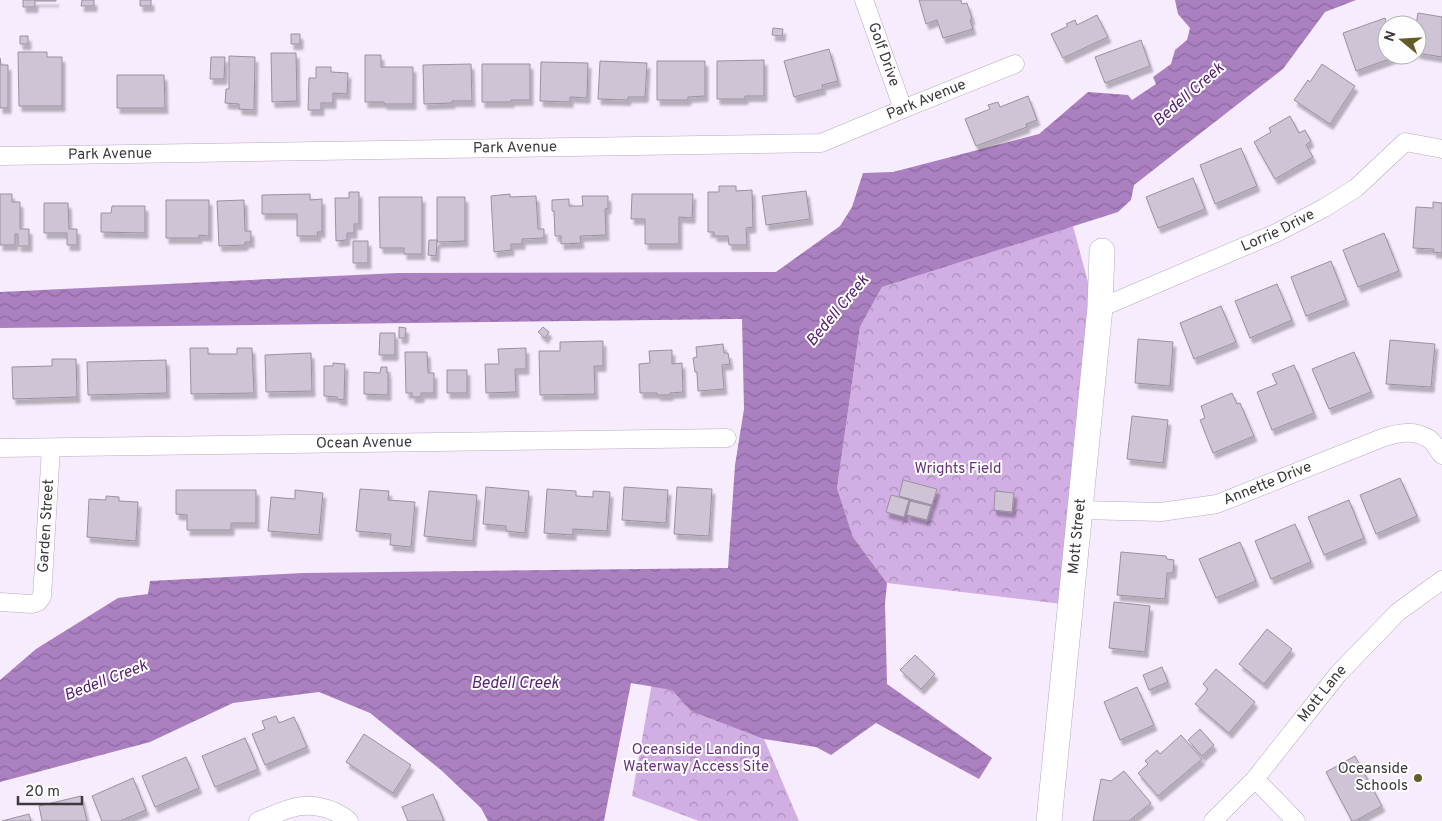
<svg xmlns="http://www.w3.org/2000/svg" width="1442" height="821" font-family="Overpass,sans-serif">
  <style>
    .park { fill: url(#park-crowns) }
    .water { fill: url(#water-waves) }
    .building { fill: #cec4d5; stroke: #9a90a0; filter: url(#shadow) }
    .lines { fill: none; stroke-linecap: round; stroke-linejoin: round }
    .street-casing { stroke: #b6acbc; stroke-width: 19 }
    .secondary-casing { stroke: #b6acbc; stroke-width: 26 }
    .street { stroke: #fff; stroke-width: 18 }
    .secondary { stroke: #fff; stroke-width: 25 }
    .poi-dot { fill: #645b27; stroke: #fefefe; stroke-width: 2 }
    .labels { text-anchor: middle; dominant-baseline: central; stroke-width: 4; stroke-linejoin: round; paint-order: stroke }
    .street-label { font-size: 15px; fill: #3c383e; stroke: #fefefe }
    .park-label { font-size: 15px; fill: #683281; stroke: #fefefe }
    .poi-label { font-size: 15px; fill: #3c383e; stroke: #fefefe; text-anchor: end }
    .water-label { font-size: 16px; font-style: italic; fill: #592271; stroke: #fefefe }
  </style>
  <defs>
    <pattern id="park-crowns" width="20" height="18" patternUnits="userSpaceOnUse" patternTransform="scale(1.25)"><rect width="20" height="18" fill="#d1aee3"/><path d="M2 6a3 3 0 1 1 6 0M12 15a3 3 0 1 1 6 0" fill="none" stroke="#ab8fb9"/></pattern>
    <pattern id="water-waves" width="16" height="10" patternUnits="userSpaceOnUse" patternTransform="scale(1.25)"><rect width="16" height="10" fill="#ab80c1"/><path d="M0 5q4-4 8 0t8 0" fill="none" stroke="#8c6a9e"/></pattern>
    <filter id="shadow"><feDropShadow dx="3" dy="5.5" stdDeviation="1" flood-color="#0004"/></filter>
  </defs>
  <rect width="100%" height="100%" fill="#f7ecfd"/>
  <path class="park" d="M1073 226 1092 297 1062 604 887 583 853 537 837 488 860 327 882 287Z
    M653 677 691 679 764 739 799 821H699L632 796Z"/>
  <path class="water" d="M1175 0H1356L1325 12 1283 69 1134 185 1131 200 1118 212 882 287 860 327 837 488 853 537 887 583 885 604 887 684 992 758 979 779 876 723 831 755 816 747 764 739 691 711 672 690 631 683 604 821H488L481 808 441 770 370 713 319 692 233 703 150 742 0 782V680L36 649 118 598 148 594 150 581 303 573 728 568 735 465 744 409 742 319 0 328V292L398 273 776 272 840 226 852 207 863 173 893 172 1039 134 1088 92 1128 95 1132 100 1156 84 1153 77 1171 64 1175 50 1187 40 1190 28 1178 14Z"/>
  <path class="building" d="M23 0H56V1H35V7H23Z
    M82 0H94V6H81Z
    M140 0H151V6H140Z
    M919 0H961L962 4 967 3 972 19 970 20 973 29 943 38 937 20 926 24Z
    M1418 13 1442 17V57L1417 53 1416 25Z
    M1097 15 1108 37 1063 58 1051 34 1068 26 1066 24 1075 20 1077 25Z
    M1385 18 1387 25V55H1398V56L1356 71 1343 33Z
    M773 28 783 29 782 36 772 35Z
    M291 34H300V44H291Z
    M20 36H28V44H20Z
    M1141 40 1150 66 1105 83 1095 57Z
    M829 49 838 81 822 85 823 89 794 97 784 61Z
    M18 52H47V57H62V106H19Z
    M271 53H296L297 101 272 102Z
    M365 55H381V67H413V104H384V102H365Z
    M229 56 255 57 254 110 239 109V104L225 103 226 89H229Z
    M211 57H225L224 79H210Z
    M0 58 1 65H8V108H0Z
    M764 60V96H745V99H717V61Z
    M600 61 647 63 645 97H628V100L598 99Z
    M657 61H705V96L688 97V100H657Z
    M541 62 588 63 587 98 570 97V102L540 101Z
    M471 64 472 101H452V103L424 104 423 65Z
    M482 64H530V100H511V102H482Z
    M1322 64 1355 86 1330 124 1294 100 1308 80 1310 82Z
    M316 67H331V72L348 73 347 94 333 93V103H321V110H308L309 78H316Z
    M117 75H164L165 108H117Z
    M1028 96 1037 120 1026 124 1027 127 976 146 965 119 990 109 988 105 998 102 1000 107Z
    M1290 116 1299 133 1305 130 1311 141 1306 145 1313 157 1275 179 1254 142 1271 132 1269 128Z
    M1241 148 1257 186 1215 204 1200 165Z
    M1193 178 1205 209 1158 228 1146 197Z
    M719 186H736V191L752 190 753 227 746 228 747 245H729L728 236H714V232H708V192H719Z
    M806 191 810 219 766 225 762 196Z
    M349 192H359V224H354V233H347V240L336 241 335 198H349Z
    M0 194H12V202H20V229H29V246H18V234H15V245H0Z
    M310 194V200L322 199V232H317L318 236H297V214H262V195Z
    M510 194V197L536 196 538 229H544V238L522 239V244H511V250L494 252 491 196Z
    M632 194H693L692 218 679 217V244H645V219H631Z
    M582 196H608V208L605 209 606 235 580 236 581 243 561 244V236H555L554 211H552V200L569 199V206H583Z
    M379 197H422V254H404V248H380Z
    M437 197H465V241L437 242Z
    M166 200H209V236L199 235V238H166Z
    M244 200 245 231H251V242H245V245L219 246 217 201Z
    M1433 202 1442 203V253L1433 252 1434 249 1413 248 1416 207 1433 208Z
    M44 203H68L69 229H77V245H67V233H44Z
    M112 206H145V233L101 232V213H111Z
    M1384 233 1399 271 1358 287 1343 250Z
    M429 240H437L436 256 428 255Z
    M353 241H368V263H353Z
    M1331 261 1346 300 1306 316 1291 277Z
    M1277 284 1292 320 1250 338 1235 301Z
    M1221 306 1236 342 1194 359 1180 323Z
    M399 327 406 328 405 338H399Z
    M543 327 549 332 545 338 538 332Z
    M380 333H395V355H379Z
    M1138 339 1173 342 1170 386 1135 383Z
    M1390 340 1435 344 1431 387 1386 384Z
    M603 341V366H594L595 394 540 395 539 351H560V342Z
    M723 344 724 353H728L730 364 722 365 724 389 698 391 697 372H695L693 358 697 357 696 347Z
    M190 348H208V354H237V348H252L254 393 191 394Z
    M526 348V369H515L516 392 486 393 485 364H499L498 349Z
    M672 350V364L682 363 683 392 670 393V395H657V393H640L639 364 650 363 649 351Z
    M405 352H427L428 373H434V393H421V397H412V393H406Z
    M1354 352 1371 392 1329 409 1312 369Z
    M311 353 312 391 266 392 265 355Z
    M52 359H76L77 397 13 399 12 367 52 366Z
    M166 360 167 393 88 395 87 362Z
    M333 363 345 364 344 400 337 399V397L324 396V366H333Z
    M1294 365 1314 413 1272 430 1257 392 1277 384 1272 374Z
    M381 367H387V373L388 372V395L364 394V372L380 373Z
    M447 370H467V393H447Z
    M1232 393 1237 404 1240 403 1254 436 1213 453 1200 420 1205 418 1201 406Z
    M1132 416 1168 420 1163 463 1127 459Z
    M1400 478 1417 516 1376 534 1360 495Z
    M903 480 937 489 932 505 899 496Z
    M486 487 529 491 525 533 506 531V526L483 524Z
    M624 487 668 490 666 523 622 520Z
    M677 487 712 489 709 536 674 534Z
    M360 489 389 491 388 500 415 502 411 547 390 545 391 534 356 531Z
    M547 489 576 491V496L593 497V491L610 492 607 531 573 529V535L544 533Z
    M176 490H256V523H231V530H187V515L176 514Z
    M295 490 323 493 319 535 268 531 271 497 295 499Z
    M429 491 477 495 473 541 424 536Z
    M995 491 1014 493 1012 512 994 510Z
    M891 495 909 500 904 517 886 512Z
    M106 496 119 497V501L138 502 136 541 87 537 89 499 106 500Z
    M1349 500 1364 538 1324 555 1308 517Z
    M910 501 931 506 927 520 907 515Z
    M1295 524 1311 562 1271 579 1255 541Z
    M1240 542 1256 581 1216 598 1199 559Z
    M1121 552 1166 556 1167 559 1174 560 1173 573H1167L1165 599 1117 595Z
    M1114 602 1150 606 1145 652 1109 648Z
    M1267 629 1292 649 1264 684 1239 664Z
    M915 655 935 674 921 689 900 670Z
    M1162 667 1168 682 1149 690 1143 675Z
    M1216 669 1255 702 1229 733 1195 704 1208 689 1203 684Z
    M1137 687 1154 725 1120 740 1104 702Z
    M276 716 279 723 294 717 307 747 265 765 252 734 265 729 262 721Z
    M1200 729 1214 745 1202 756 1188 740Z
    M364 734 411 765 393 793 346 762Z
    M1181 735 1202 759 1158 796 1138 773 1148 764 1145 761 1157 750 1160 754Z
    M245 738 258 769 215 787 202 756Z
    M1355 756 1382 806 1355 821H1352L1326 772Z
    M186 757 199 788 155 807 142 776Z
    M1124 771 1151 803 1129 821H1093L1101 779 1111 781Z
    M133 778 146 810 120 821H102L92 796Z
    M433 794 444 821H408L402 807Z
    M81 796 87 821H42L39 806Z
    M29 814 31 821H2Z"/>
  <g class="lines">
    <g class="street-casing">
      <g id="street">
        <path id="s1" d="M864 0 903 109"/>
        <path id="s2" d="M0 156 821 143 903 109 1015 64"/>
        <path id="s3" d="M1100 308 1276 233 1324 208 1356 188 1405 142 1442 149"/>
        <path id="s4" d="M0 448 727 438"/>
        <path id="s5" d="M1081 510 1161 512 1217 504 1382 438C1398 433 1414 429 1429 439 1434 442 1438 450 1442 455"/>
        <path id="s6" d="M0 602 32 604 38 602 42 597 51 448"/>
        <path d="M1255 779 1296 821"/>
        <path d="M258 821C286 810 302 799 333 811 339 814 344 816 349 821"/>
        <path id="s7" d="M1213 821 1255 779 1338 674 1398 612 1442 580"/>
      </g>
    </g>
    <g class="secondary-casing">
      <g id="secondary">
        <path id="s8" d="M1049 821 1100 308 1102 251"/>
      </g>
    </g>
    <use href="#street" class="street"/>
    <use href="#secondary" class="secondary"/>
  </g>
  <circle class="poi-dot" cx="1418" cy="778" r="5"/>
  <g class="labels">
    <g class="street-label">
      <text stroke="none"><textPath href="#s1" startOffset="58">Golf Drive</textPath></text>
      <text stroke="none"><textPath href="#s2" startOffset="935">Park Avenue</textPath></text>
      <text stroke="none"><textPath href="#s2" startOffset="515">Park Avenue</textPath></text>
      <text stroke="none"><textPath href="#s2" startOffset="110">Park Avenue</textPath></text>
      <text stroke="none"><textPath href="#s3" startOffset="194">Lorrie Drive</textPath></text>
      <text stroke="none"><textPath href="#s4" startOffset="364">Ocean Avenue</textPath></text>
      <text stroke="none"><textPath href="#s5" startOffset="191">Annette Drive</textPath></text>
      <text stroke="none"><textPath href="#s6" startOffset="116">Garden Street</textPath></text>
      <text stroke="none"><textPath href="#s8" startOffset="286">Mott Street</textPath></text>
      <text stroke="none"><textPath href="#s7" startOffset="168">Mott Lane</textPath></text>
    </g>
    <g class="park-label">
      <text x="958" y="469">Wrights Field</text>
      <text x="696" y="750">Oceanside Landing<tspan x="696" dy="17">Waterway Access Site</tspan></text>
    </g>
    <g class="poi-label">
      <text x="1408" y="769">Oceanside<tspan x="1408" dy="17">Schools</tspan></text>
    </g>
    <g class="water-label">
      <text transform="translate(1189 95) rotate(-41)">Bedell Creek</text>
      <text transform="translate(838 311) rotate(-50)">Bedell Creek</text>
      <text transform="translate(106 681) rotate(-21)">Bedell Creek</text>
      <text x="515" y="684">Bedell Creek</text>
    </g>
  </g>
  <g transform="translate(1402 40) rotate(288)"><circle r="24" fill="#fefefe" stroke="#b0afb1"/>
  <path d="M0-4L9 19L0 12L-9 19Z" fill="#645b27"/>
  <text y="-8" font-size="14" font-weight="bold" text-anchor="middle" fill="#3c383e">N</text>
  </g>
  <path d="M18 796v8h64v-8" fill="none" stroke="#3c383e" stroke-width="2.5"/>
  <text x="25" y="796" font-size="15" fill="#3c383e" stroke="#fefefe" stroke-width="4" paint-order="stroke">20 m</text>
</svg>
